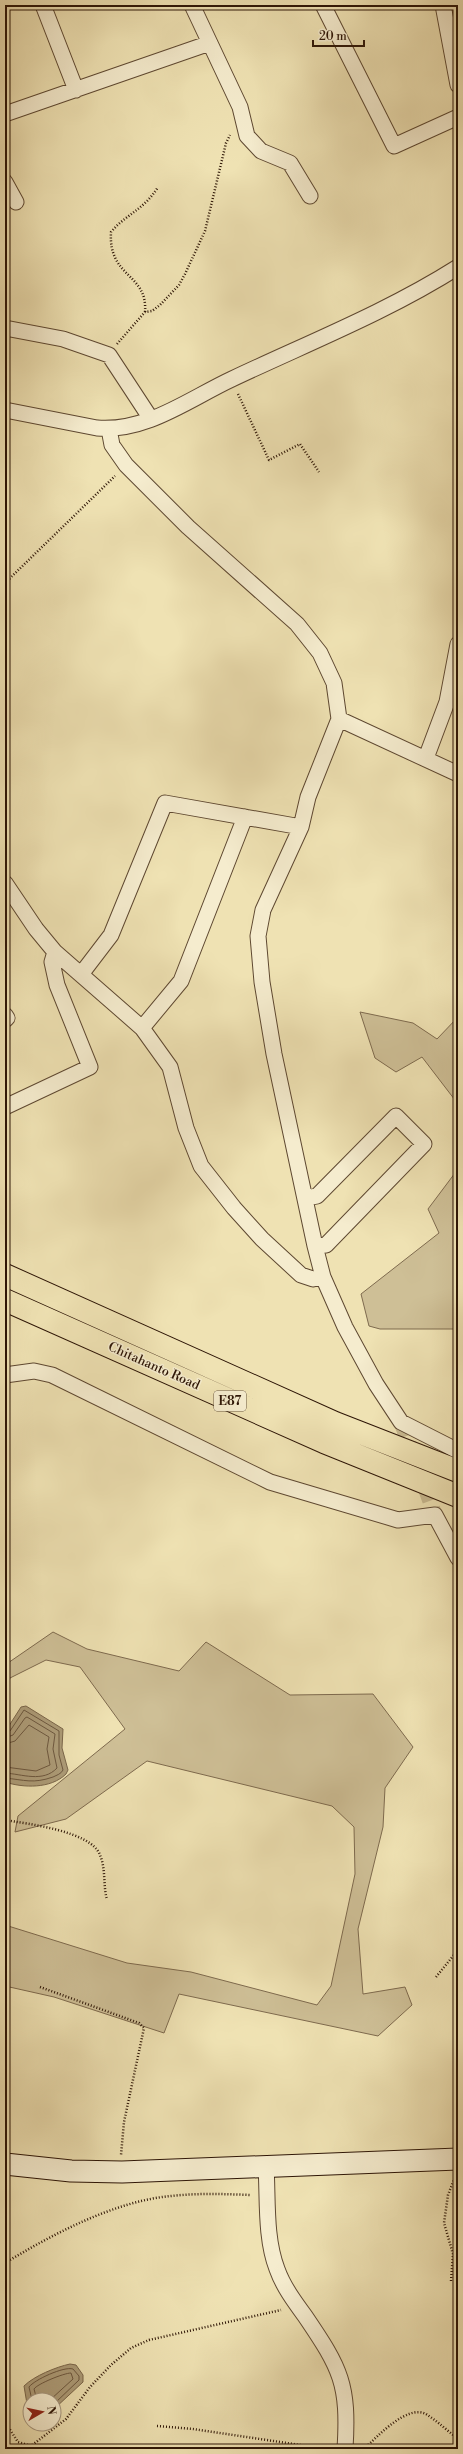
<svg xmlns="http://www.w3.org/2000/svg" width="463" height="2454" font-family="'Libre Bodoni',serif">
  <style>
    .green { fill: #cebf96; stroke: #7e6a4e }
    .water { fill: #ad9c78; stroke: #7a664a }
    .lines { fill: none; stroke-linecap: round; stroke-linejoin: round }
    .shore { stroke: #6d583f; stroke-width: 1 }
    .street-tunnel { stroke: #c8b990; stroke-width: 15; stroke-dasharray: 15 8; stroke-linecap: butt }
    .street-casing { stroke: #5e4831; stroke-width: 17 }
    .secondary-casing { stroke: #2d1506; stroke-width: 23 }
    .highway-casing { stroke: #2d1506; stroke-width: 24 }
    .path { stroke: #2d1506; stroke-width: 2.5; stroke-dasharray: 1 2; stroke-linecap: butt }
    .street { stroke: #f5ecce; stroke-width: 15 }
    .secondary { stroke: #f5ecce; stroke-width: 21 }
    .highway { stroke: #efe2b3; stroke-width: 22 }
    .labels { text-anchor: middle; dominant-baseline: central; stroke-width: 3; stroke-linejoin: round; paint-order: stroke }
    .shield { fill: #f5ecce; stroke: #695642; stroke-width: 1 }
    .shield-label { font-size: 12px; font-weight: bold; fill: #2d1506 }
    .street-label { font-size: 13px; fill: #2d1506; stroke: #f5ecce }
  </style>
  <rect width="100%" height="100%" fill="#efe2b3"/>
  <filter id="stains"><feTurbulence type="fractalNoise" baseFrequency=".005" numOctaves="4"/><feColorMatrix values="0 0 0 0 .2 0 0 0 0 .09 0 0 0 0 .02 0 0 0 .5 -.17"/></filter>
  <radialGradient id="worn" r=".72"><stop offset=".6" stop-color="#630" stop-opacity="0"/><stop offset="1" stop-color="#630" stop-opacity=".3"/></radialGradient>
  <path class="green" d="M360 1012 413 1023 437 1039 458 1017V1104L422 1057 396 1072 375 1058Z
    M458 1169V1329H380L369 1326 361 1294 439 1233 428 1209Z
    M53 1632 87 1649 179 1671 206 1642 290 1695 373 1694 413 1747 385 1788 383 1827 358 1929 363 1994 405 1987 412 2005 378 2036 179 1994 164 2033 54 1997 5 1986V1925L127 1963 191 1972 317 2005 331 1986 355 1874 354 1827 332 1806 147 1761 66 1819 15 1832 18 1816 125 1729 80 1667 46 1660 10 1678 5 1687V1665Z"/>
  <path class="water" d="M26 1706 63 1729 62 1748 68 1770 66 1774C51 1789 23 1788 5 1782V1732L21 1707Z
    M70 2364 76 2365 83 2375V2382L54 2409V2400H30V2422L24 2386C34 2376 56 2367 70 2364Z"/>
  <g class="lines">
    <path class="shore" d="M5 1733 10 1731 24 1710 59 1731V1755L63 1770C61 1774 57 1775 53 1777 33 1784 25 1780 5 1778
      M5 1738 13 1735 25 1718 27 1717 55 1734 53 1749 57 1768C43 1783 22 1774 5 1773
      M5 1744 15 1741 29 1725 49 1737 47 1749 50 1765 36 1771 5 1767
      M32 2400 29 2387C34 2380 64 2366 73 2369L79 2376V2380L54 2404
      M37 2400 34 2389C37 2384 64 2373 71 2373L73 2379 50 2400"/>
    <path class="street-tunnel" d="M401 1422 435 1515"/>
    <g class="street-casing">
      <path id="street" d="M43 5 76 90
        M192 5 240 107 247 136 261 151 290 163 310 196
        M323 5 394 146 458 117
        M443 5 458 85
        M5 114 210 43
        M5 182 16 202
        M5 328 63 339 109 355 151 419
        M5 410 97 428C147 432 189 399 232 379 308 343 387 312 458 267
        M109 429 112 445 126 465 188 527 297 624 320 653 334 683 339 719 308 797 301 827 263 910 258 936 262 982 274 1054 315 1246 323 1277 345 1327 376 1384 401 1422 458 1451
        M339 719 458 774
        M426 758 447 702 458 644
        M5 883 36 929 55 952 142 1028 170 1067 186 1128 201 1166 234 1208 262 1239 301 1275 313 1279 323 1277
        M82 973 111 935 165 803 301 827
        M5 1015 7 1018 5 1020
        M142 1028 181 981 245 817
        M5 1107 90 1067 57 985 52 962 55 952
        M306 1198 317 1196 396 1116 424 1144 326 1245 315 1246
        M5 1375 34 1371 52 1375 270 1482 398 1520 435 1515 458 1558
        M266 2166C268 2199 265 2238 277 2269 283 2286 294 2301 305 2316 341 2369 349 2384 345 2449"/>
    </g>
    <g class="secondary-casing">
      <path id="secondary" d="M5 2164 71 2171 122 2172 458 2159"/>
    </g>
    <g class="highway-casing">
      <path id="highway" d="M5 1275 335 1423 458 1471
        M5 1300 324 1442 458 1496"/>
    </g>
    <path class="path" d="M145 312C148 273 108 278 111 232 126 214 144 210 158 187
      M117 344 145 312 152 311 160 305 179 285 185 274 205 231 226 143 230 135
      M238 394 269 460 300 444 319 472
      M5 583 115 476
      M5 1820C28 1824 91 1831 100 1855 106 1869 103 1886 107 1900
      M436 1977 458 1950
      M40 1987 139 2023 144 2028 124 2122 121 2155
      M5 2263C53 2234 115 2201 171 2196 198 2193 224 2194 251 2195
      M451 2281 453 2254 444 2223 448 2195 455 2177
      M5 2422 18 2442 31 2446 66 2419 90 2387 111 2365 131 2348 149 2340 281 2310
      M157 2426 193 2429 327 2449
      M364 2449C377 2437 407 2404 426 2414 437 2421 448 2431 458 2439"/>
    <use href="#street" class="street"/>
    <use href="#secondary" class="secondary"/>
    <use href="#highway" class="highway"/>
  </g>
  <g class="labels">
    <rect class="shield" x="214" y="1391" width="32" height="20" rx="3"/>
    <g class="shield-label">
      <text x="230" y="1401">E87</text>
    </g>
    <g class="street-label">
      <text transform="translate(154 1366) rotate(24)">Chitahanto Road</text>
    </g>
  </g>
  <rect width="463" height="2454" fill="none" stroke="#efe2b3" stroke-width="20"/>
  <rect x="6" y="6" width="451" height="2442" fill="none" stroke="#2d1506" stroke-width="2"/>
  <rect x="10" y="10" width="443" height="2434" fill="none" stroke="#2d1506"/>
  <g transform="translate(42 2412) rotate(81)"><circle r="19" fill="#f5ecce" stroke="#a5967e"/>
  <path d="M0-3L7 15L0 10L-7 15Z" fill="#8f2418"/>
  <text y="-6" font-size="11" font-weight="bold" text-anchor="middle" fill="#2d1506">N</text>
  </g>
  <path d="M313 40v6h51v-6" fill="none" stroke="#2d1506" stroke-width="2"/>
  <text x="319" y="40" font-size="12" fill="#2d1506" stroke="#f5ecce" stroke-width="3" paint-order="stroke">20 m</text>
  <rect width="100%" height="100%" filter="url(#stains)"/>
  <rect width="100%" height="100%" fill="url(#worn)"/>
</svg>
